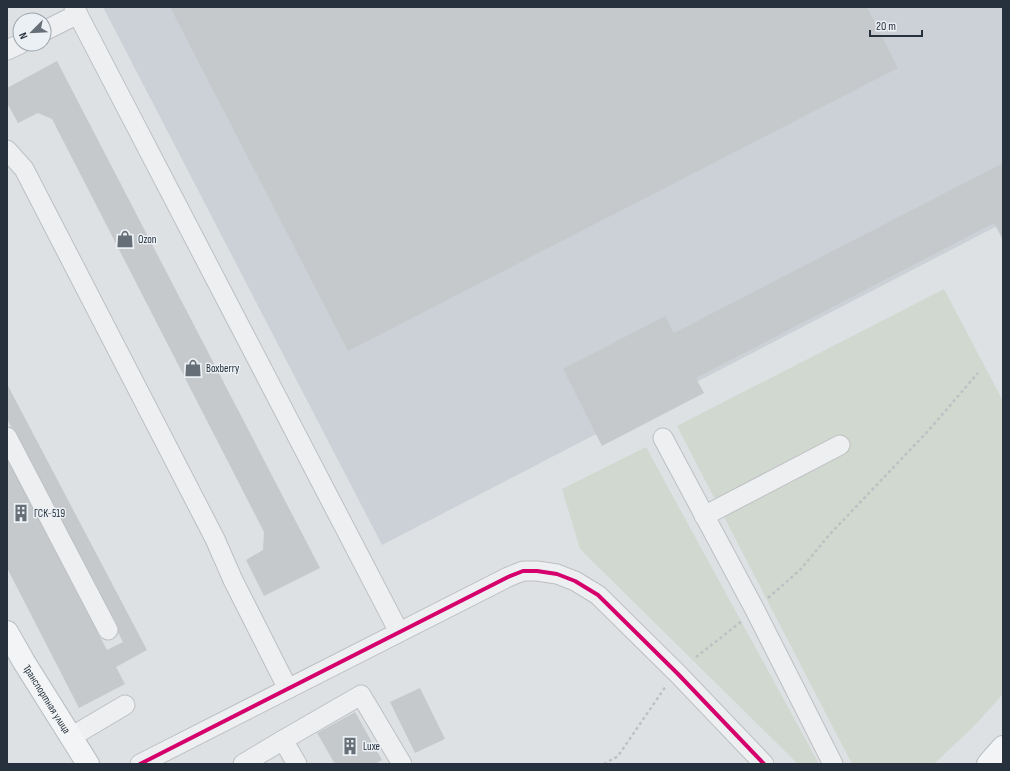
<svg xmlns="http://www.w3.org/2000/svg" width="1010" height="771" font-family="'Sofia Sans Condensed',sans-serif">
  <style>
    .built { fill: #ccd1d7 }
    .green { fill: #d0d8cf }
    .building { fill: #c6c9cc }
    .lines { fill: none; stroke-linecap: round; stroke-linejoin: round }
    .minor-casing { stroke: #bdbfc2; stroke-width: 21 }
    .major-casing { stroke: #babec2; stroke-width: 24 }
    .path { stroke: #bdc1c4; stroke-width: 2.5; stroke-dasharray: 3 3; stroke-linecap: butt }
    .minor { stroke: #edeff1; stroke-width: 19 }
    .major { stroke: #f2f4f5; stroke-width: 22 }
    .cycleway-casing { stroke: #ebf0f4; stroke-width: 6 }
    .cycleway { stroke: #d6006c; stroke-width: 4 }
    .labels { text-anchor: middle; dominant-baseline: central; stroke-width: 3; stroke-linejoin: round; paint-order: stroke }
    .poi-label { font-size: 11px; fill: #26313d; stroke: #ebf0f4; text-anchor: start }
    .street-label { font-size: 11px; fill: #26313d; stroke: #ebf0f4 }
  </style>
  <rect width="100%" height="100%" fill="#dee1e4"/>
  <path class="built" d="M103 7H1001L1003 10V223L382 545Z"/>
  <path class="green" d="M944 289 1003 401V694L975 725 934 764H852L677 426Z
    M646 447 819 764H798L580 549 562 489Z"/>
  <path class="building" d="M170 7H867L898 68 348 351Z
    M57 61 320 568 264 596 246 560 263 550 264 532 52 119 38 113 18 123 7 103V88Z
    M1003 163V240L994 223 696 378 704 393 602 446 563 369 665 316 674 333Z
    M7 384 147 650 116 667 125 684 79 708 7 568V458L107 650 123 642 7 419Z
    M420 688 445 739 415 753 390 702Z
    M355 712 382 760 375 764H335L317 733Z"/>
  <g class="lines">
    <g class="minor-casing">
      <path id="minor" d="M74 7 399 632
        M44 31 78 14
        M7 50 20 44
        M7 150 24 169 215 539 233 580 288 689
        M7 437 108 630
        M663 438 755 610 833 764
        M704 516 840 445
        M71 737 125 705
        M140 764 508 577 523 571H537L557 574 575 581 598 595 678 674 764 764
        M243 764 283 740
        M297 764 283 740 361 695 402 764"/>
    </g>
    <g class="major-casing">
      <g id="major">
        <path id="s1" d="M7 632 24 662 88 764"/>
        <path d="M988 764 1003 747"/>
      </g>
    </g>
    <path class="path" d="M768 598 801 569 830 534 928 431 978 373
      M696 657 742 621
      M604 764 618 756 666 686"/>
    <use href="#minor" class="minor"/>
    <use href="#major" class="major"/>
    <g class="cycleway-casing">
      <path id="cycleway" d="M140 764 508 577 523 571H537L557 574 575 581 598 595 678 674 764 764"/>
    </g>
    <use href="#cycleway" class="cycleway"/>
  </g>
  <defs>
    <g id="shop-bare" transform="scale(1.38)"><path d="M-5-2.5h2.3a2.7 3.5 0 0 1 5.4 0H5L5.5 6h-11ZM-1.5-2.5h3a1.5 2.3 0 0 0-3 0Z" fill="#666f77" stroke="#ebf0f4" stroke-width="2.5" paint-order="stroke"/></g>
    <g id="building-bare" transform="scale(1.38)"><path d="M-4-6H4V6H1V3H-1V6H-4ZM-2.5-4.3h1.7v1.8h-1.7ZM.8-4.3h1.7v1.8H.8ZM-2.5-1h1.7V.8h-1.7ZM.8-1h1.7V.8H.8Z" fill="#666f77" stroke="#ebf0f4" stroke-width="2.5" paint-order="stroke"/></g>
  </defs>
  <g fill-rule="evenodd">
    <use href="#shop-bare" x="125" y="239"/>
    <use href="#shop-bare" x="193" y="368"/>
    <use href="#building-bare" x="21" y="513"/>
    <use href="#building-bare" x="350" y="746"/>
  </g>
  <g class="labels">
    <g class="poi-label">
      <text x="138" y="239">Ozon</text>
      <text x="206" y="368">Boxberry</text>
      <text x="34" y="513">ГСК-519</text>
      <text x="363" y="746">Luxe</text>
    </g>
    <g class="street-label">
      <text stroke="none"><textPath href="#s1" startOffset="78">Транспортная улица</textPath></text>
    </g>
  </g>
  <rect width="1010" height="771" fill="none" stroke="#26313d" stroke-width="16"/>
  <g transform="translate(32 32) rotate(246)"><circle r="19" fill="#ebf0f4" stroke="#9ca4ab"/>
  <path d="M0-3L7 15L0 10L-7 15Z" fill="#666f77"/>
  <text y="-6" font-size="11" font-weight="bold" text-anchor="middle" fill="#26313d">N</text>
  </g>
  <path d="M870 30v6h52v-6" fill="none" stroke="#26313d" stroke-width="2"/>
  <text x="876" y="30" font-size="12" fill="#26313d" stroke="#ebf0f4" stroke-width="3" paint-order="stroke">20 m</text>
</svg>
